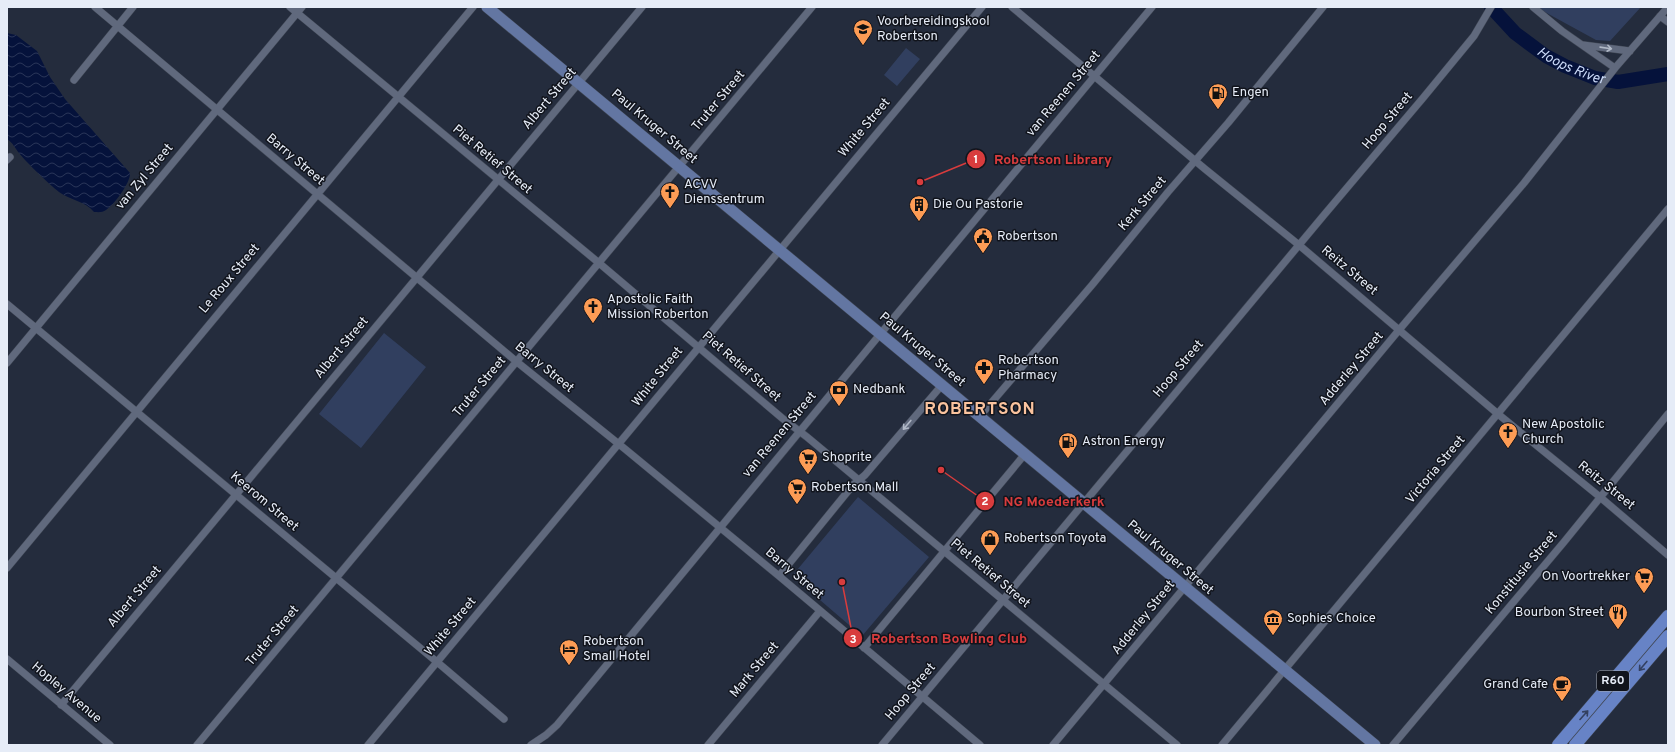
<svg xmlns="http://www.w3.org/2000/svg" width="1675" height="752" font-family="Overpass,sans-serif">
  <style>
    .park { fill: #313f5f }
    .water { fill: url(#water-waves) }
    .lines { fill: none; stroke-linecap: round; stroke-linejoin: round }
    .river { stroke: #05123b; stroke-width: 14 }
    .street-casing { stroke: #414856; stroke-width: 8 }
    .secondary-casing { stroke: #414856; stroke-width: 12 }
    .primary-casing { stroke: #414856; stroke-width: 13 }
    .street { stroke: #60697d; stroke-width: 7 }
    .secondary { stroke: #6376a2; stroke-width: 11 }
    .primary { stroke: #6783c6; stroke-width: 12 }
    .oneway { stroke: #b0b8c6 }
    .oneway2 { stroke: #334060 }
    .labels { text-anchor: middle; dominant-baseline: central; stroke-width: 3; stroke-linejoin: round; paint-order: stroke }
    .shield { fill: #11141c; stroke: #a6abb5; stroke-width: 1 }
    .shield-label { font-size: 12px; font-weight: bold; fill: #e6ecf7 }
    .poi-label { font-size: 13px; fill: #e6ecf7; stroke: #11141c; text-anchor: start }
    .street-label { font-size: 13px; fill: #e6ecf7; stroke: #11141c }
    .water-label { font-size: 14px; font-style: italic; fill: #ccdbf9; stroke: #11141c }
    .district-label { font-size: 17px; font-weight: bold; letter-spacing: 1px; fill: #fac39e; stroke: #11141c }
    .leader { fill: none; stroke: #d83c3d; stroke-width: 1.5 }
    .callout-dot { fill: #d83c3d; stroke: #11141c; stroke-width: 1.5 }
    .mark-label { font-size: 12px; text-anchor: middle; font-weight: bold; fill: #fff }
    .callout-label { font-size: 14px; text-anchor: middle; font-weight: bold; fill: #d83c3d; stroke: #11141c; stroke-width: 3; stroke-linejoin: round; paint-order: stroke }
  </style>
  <defs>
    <pattern id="water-waves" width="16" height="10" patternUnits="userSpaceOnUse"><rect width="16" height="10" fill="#05123b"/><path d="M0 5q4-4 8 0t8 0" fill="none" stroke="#293558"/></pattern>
  </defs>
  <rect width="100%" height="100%" fill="#242c3d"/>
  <path class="park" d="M1539 7H1641L1610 41 1596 40 1543 11Z
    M906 48 920 59 897 86 884 75Z
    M384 333 426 367 361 448 319 414Z
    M858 497 929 557 862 636 792 576Z"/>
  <path class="water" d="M7 33 16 35 37 51 50 77 65 99 130 173C131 182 114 205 106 210 102 213 98 212 94 212 85 201 70 200 59 192 49 184 27 163 19 153 15 148 13 143 7 139Z"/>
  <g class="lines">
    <path class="river" id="s1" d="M1491 7 1515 33 1546 56 1565 66 1595 78 1618 82 1668 74"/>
    <g class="street-casing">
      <path id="street" d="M95 7 517 362 625 449 779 576 980 745
        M290 7 599 263 782 418 807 437 1177 745
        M1012 7 1205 169 1299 245 1498 414 1600 497 1668 555
        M1533 7 1562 31 1615 68
        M1660 16 1668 22
        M1583 45 1630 51
        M74 80 133 7
        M7 160 10 157
        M7 304 443 667 504 719
        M7 363 302 7
        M980 416 1092 285 1168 192 1228 123 1323 7
        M7 568 473 7
        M779 576 853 485 865 475 942 385
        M864 648 1025 454
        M7 659 110 745
        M61 705 642 7
        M197 745 812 7
        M368 745 982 7
        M531 745 546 735 557 725C755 485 953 246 1152 7
        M708 745 820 611
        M882 745 1324 215 1423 98 1474 36 1491 7
        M1053 745 1399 330 1524 183 1615 68 1668 7
        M1222 745 1668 209
        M1393 745 1564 542 1668 414"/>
    </g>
    <g class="secondary-casing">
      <path id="secondary" d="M487 7 1375 745"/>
    </g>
    <g class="primary-casing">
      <path id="primary" d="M1558 745 1668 616
        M1575 745 1668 636"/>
    </g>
    <use href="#street" class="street"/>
    <use href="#secondary" class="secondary"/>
    <use href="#primary" class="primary"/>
  </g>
  <defs><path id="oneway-shaft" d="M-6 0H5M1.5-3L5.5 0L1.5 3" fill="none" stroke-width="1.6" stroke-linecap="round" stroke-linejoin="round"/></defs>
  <g class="oneway">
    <use href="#oneway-shaft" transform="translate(1606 48) rotate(8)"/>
    <use href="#oneway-shaft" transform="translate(907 425) rotate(130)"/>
  </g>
  <g class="oneway2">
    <use href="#oneway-shaft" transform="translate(1643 666) rotate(130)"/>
    <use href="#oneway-shaft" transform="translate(1584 715) rotate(-48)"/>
  </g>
  <defs>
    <g id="school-pin" transform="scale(1)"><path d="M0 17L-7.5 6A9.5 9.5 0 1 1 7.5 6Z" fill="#fd9c55" stroke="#11141c"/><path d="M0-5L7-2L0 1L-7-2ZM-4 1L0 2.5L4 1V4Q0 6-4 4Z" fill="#111"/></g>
    <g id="fuel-pin" transform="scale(1)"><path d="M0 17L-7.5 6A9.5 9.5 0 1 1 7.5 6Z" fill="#fd9c55" stroke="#11141c"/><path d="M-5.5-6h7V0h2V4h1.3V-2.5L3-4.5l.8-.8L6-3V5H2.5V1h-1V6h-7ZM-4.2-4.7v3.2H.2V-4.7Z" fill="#111"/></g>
    <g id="church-pin" transform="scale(1)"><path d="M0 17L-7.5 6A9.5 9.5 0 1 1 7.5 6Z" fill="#fd9c55" stroke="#11141c"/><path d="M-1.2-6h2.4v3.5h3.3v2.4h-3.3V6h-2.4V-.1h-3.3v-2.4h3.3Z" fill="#111"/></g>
    <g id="building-pin" transform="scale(1)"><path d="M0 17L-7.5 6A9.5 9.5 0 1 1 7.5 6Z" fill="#fd9c55" stroke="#11141c"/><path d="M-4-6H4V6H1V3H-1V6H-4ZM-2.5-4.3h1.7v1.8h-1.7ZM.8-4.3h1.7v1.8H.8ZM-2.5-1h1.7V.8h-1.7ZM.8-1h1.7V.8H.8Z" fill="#111"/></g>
    <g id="civic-pin" transform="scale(1)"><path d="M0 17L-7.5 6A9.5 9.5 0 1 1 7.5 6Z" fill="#fd9c55" stroke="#11141c"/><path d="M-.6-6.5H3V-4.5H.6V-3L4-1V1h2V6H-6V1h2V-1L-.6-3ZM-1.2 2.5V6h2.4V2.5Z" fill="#111"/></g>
    <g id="pharmacy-pin" transform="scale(1)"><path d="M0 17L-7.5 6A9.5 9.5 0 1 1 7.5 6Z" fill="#fd9c55" stroke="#11141c"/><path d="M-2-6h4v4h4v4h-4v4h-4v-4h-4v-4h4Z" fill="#111"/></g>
    <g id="bank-pin" transform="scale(1)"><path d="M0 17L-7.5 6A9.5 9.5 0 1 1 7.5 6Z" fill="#fd9c55" stroke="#11141c"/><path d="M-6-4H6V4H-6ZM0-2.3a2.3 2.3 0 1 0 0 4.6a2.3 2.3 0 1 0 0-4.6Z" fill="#111"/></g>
    <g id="supermarket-pin" transform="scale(1)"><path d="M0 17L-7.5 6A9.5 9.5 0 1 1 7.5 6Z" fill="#fd9c55" stroke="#11141c"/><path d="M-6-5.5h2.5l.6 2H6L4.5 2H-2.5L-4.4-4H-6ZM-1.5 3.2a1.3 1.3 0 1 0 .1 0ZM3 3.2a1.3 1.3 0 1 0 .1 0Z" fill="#111"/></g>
    <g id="shop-pin" transform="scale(1)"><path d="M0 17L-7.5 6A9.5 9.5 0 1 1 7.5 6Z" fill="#fd9c55" stroke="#11141c"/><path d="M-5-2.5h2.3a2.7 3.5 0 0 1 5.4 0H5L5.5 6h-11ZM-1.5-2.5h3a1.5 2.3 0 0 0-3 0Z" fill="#111"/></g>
    <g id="restaurant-pin" transform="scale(1)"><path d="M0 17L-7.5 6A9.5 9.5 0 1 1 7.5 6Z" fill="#fd9c55" stroke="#11141c"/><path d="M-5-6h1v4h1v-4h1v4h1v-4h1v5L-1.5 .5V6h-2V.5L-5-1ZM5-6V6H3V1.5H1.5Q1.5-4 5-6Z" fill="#111"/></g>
    <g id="museum-pin" transform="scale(1)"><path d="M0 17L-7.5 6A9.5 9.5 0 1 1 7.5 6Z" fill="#fd9c55" stroke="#11141c"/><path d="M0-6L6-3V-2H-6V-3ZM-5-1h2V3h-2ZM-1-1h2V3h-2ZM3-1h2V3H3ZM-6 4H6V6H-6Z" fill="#111"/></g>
    <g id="hotel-pin" transform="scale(1)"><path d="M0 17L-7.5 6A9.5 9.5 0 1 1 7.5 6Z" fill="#fd9c55" stroke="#11141c"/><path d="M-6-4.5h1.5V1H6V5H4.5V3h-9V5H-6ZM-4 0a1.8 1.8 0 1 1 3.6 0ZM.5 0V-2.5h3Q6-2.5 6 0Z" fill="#111"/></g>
    <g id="cafe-pin" transform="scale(1)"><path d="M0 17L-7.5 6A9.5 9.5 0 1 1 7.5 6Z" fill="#fd9c55" stroke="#11141c"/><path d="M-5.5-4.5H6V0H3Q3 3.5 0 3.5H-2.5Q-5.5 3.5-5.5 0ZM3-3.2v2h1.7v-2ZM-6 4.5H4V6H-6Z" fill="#111"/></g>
  </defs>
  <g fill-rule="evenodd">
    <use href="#school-pin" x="863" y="29"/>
    <use href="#fuel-pin" x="1218" y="93"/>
    <use href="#church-pin" x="670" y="192"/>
    <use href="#building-pin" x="919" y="205"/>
    <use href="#civic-pin" x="983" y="237"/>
    <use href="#church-pin" x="593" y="307"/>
    <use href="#pharmacy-pin" x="984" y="368"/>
    <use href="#bank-pin" x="839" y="390"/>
    <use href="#church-pin" x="1508" y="432"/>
    <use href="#fuel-pin" x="1068" y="442"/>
    <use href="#supermarket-pin" x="808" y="458"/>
    <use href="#supermarket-pin" x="797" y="488"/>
    <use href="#shop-pin" x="990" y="539"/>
    <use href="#supermarket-pin" x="1644" y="577"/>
    <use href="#restaurant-pin" x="1618" y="613"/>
    <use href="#museum-pin" x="1273" y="619"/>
    <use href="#hotel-pin" x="569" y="649"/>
    <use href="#cafe-pin" x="1562" y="685"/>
  </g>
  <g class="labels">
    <rect class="shield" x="1597" y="671" width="32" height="20" rx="3"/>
    <g class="shield-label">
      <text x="1613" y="681">R60</text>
    </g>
    <g class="poi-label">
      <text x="877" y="22">Voorbereidingskool<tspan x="877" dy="15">Robertson</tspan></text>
      <text x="1232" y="93">Engen</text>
      <text x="684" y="185">ACVV<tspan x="684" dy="15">Dienssentrum</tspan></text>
      <text x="933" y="205">Die Ou Pastorie</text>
      <text x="997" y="237">Robertson</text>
      <text x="607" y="300">Apostolic Faith<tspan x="607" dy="15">Mission Roberton</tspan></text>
      <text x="998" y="361">Robertson<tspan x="998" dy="15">Pharmacy</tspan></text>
      <text x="853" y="390">Nedbank</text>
      <text x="1522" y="425">New Apostolic<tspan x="1522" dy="15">Church</tspan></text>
      <text x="1082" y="442">Astron Energy</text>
      <text x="822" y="458">Shoprite</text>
      <text x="811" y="488">Robertson Mall</text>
      <text x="1004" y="539">Robertson Toyota</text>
      <text x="1630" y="577" text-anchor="end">On Voortrekker</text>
      <text x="1604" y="613" text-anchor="end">Bourbon Street</text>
      <text x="1287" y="619">Sophies Choice</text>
      <text x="583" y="642">Robertson<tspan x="583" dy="15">Small Hotel</tspan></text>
      <text x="1548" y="685" text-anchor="end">Grand Cafe</text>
    </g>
    <g class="street-label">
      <text transform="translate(1064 94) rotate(-50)">van Reenen Street</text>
      <text transform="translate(550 99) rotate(-50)">Albert Street</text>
      <text transform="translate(719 101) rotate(-50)">Truter Street</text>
      <text transform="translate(1388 121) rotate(-50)">Hoop Street</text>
      <text transform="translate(654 127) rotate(40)">Paul Kruger Street</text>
      <text transform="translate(865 128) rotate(-50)">White Street</text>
      <text transform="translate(295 160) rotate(40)">Barry Street</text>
      <text transform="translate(492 160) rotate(40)">Piet Retief Street</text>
      <text transform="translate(145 177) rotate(-50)">van Zyl Street</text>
      <text transform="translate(1143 204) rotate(-50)">Kerk Street</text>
      <text transform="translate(1349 271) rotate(40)">Reitz Street</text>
      <text transform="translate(230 279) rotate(-50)">Le Roux Street</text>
      <text transform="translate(342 348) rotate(-50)">Albert Street</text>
      <text transform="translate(922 350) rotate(40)">Paul Kruger Street</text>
      <text transform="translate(741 367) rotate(41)">Piet Retief Street</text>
      <text transform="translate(544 368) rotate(39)">Barry Street</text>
      <text transform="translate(1179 369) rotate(-50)">Hoop Street</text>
      <text transform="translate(1352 369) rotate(-50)">Adderley Street</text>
      <text transform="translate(658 377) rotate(-51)">White Street</text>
      <text transform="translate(480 387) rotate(-50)">Truter Street</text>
      <text transform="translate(780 435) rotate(-50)">van Reenen Street</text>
      <text transform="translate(1436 470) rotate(-50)">Victoria Street</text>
      <text transform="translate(1606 486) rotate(39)">Reitz Street</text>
      <text transform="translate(264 502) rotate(40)">Keerom Street</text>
      <text transform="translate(1170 558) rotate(40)">Paul Kruger Street</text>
      <text transform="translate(1522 573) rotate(-50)">Konstitusie Street</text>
      <text transform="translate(794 574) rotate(40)">Barry Street</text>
      <text transform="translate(990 574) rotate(40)">Piet Retief Street</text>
      <text transform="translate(135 597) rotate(-50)">Albert Street</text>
      <text transform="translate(1144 618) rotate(-51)">Adderley Street</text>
      <text transform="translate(451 627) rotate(-50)">White Street</text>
      <text transform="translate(273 636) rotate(-50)">Truter Street</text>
      <text transform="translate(755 670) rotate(-50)">Mark Street</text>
      <text transform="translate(911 692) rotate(-50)">Hoop Street</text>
      <text transform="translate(66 693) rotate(40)">Hopley Avenue</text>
    </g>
    <g class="water-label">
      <text stroke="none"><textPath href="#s1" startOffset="101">Hoops River</textPath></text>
    </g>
    <g class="district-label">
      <text x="980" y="410">ROBERTSON</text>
    </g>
  </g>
  <path class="leader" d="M920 182L976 159M941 470L985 501M842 582L853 638"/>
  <g class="callout-dot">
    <circle cx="920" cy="182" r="4"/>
    <circle cx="941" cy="470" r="4"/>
    <circle cx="842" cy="582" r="4"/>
    <circle cx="976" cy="159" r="10"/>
    <circle cx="985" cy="501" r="10"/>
    <circle cx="853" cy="638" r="10"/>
  </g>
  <g class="mark-label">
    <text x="976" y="163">1</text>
    <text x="985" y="505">2</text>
    <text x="853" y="643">3</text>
  </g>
  <g class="callout-label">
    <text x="1053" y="164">Robertson Library</text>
    <text x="1054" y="506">NG Moederkerk</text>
    <text x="949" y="643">Robertson Bowling Club</text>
  </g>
  <rect width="1675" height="752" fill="none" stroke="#e6ecf7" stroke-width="16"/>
</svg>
